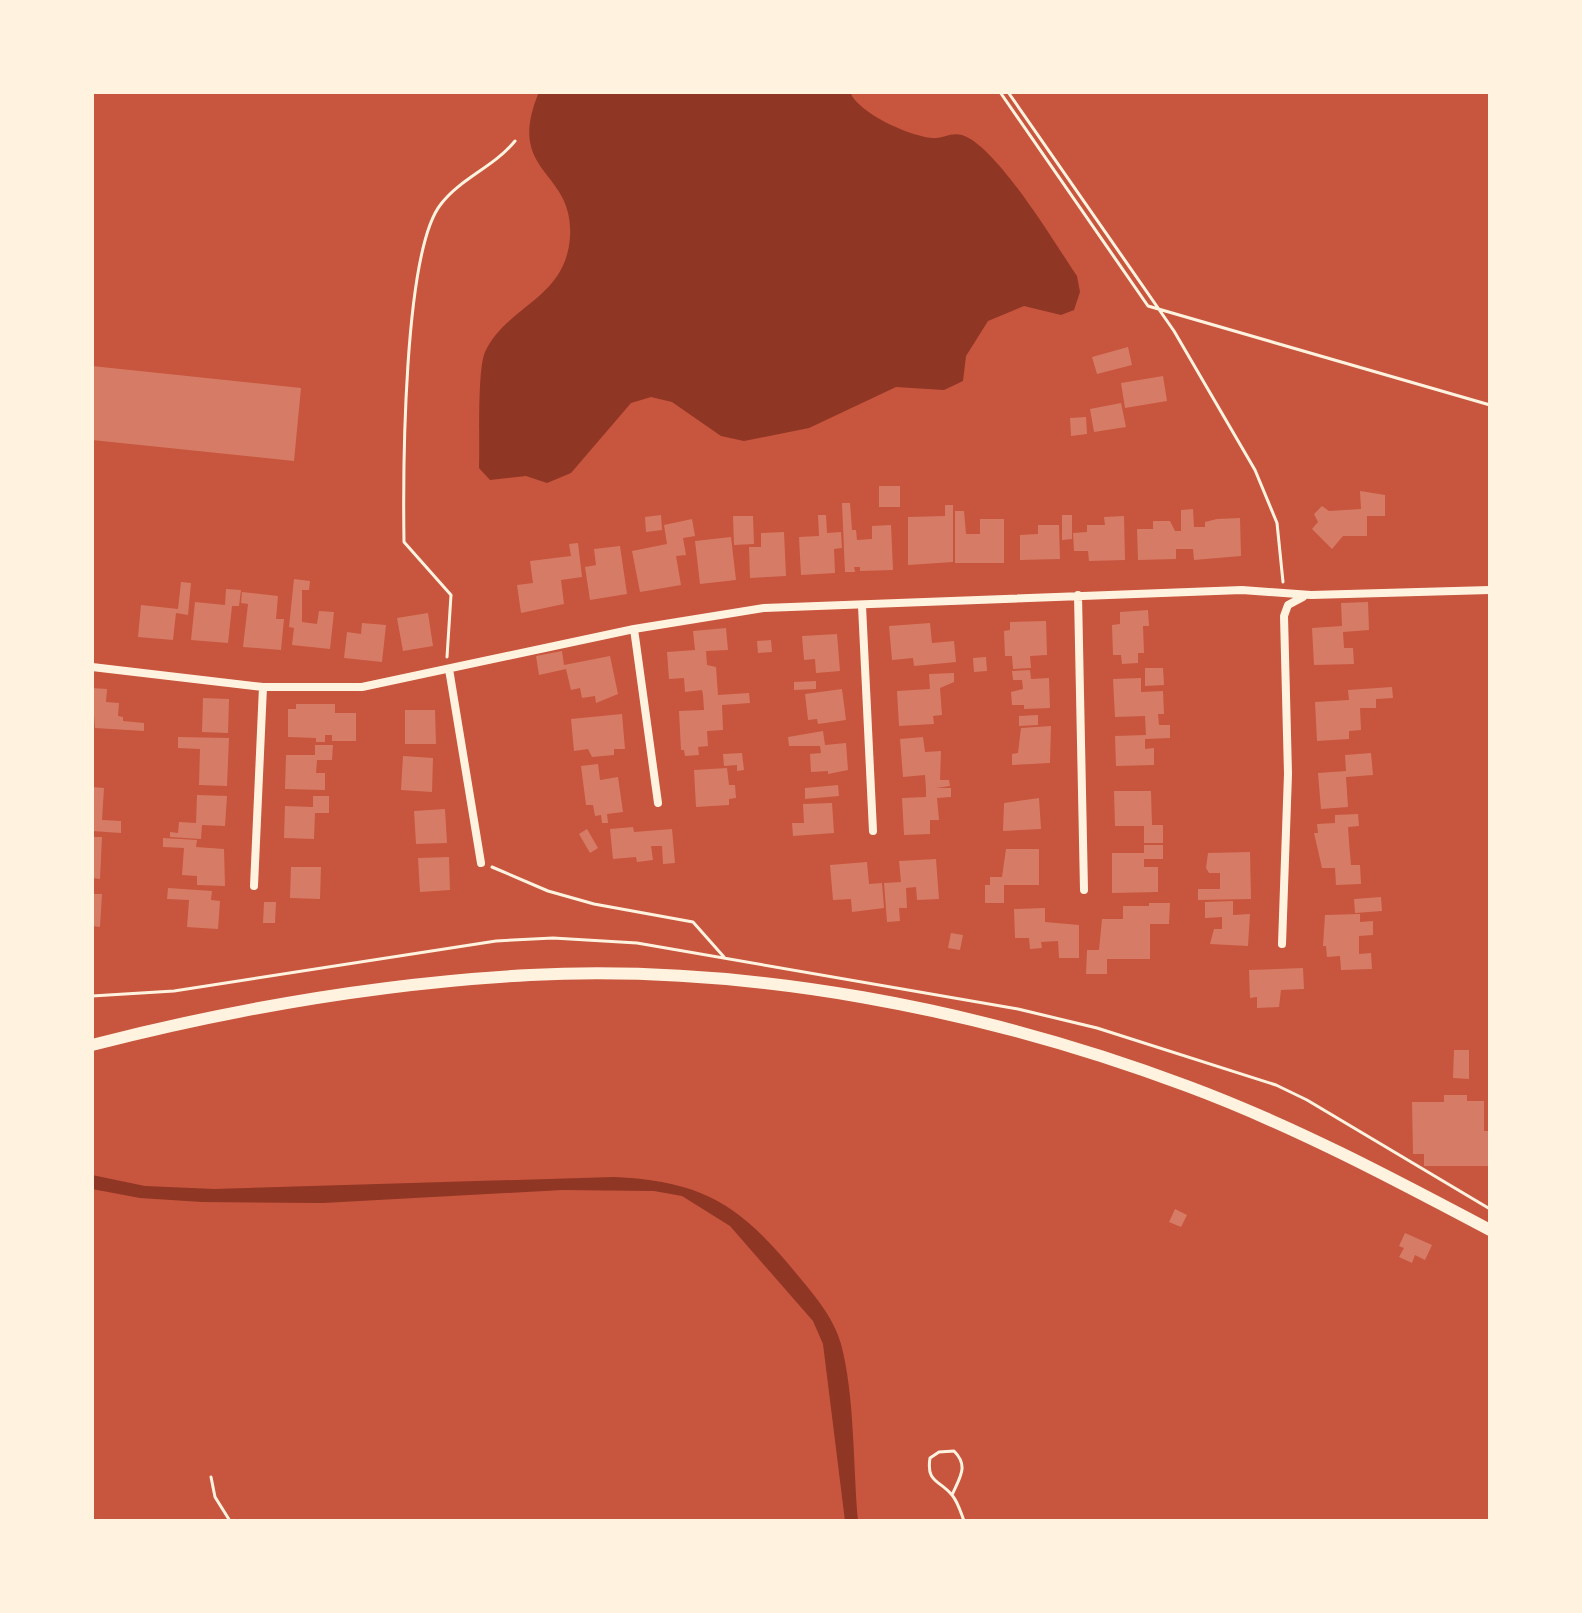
<svg xmlns="http://www.w3.org/2000/svg" width="1582" height="1613" font-family="Commissioner,sans-serif">
  <style>
    .water { fill: #8f3625 }
    .building { fill: #d67c66 }
    .lines { fill: none; stroke-linecap: round; stroke-linejoin: round }
    .path { stroke: #fff3e0; stroke-width: 3 }
    .minor { stroke: #fff3e0; stroke-width: 8 }
    .primary { stroke: #fff3e0; stroke-width: 12 }
  </style>
  <rect width="100%" height="100%" fill="#c8553d"/>
  <path class="water" d="M539 92H850C858 113 909 136 932 138 943 139 950 132 962 135 997 146 1055 244 1077 276L1080 292 1074 310 1061 315 1024 306 988 321 966 356 963 381 944 390 896 387 809 428 744 441 721 436 672 402 651 397 631 403 571 473 547 483 526 476 490 480 479 468C480 444 477 371 485 352 507 305 566 299 570 237 575 169 504 175 539 92Z
    M92 1175 145 1186 214 1189 614 1177C703 1181 740 1205 795 1272 814 1295 833 1316 841 1344 855 1397 853 1466 858 1521H845L823 1344 813 1321 730 1226 682 1196 654 1191 562 1190 323 1203 202 1202 140 1198 92 1189Z"/>
  <path class="building" d="M1128 347 1132 365 1097 374 1092 357Z
    M92 366 301 388 294 461 92 440Z
    M1163 376 1167 401 1125 408 1121 383Z
    M1121 403 1126 427 1094 432 1090 409Z
    M1086 417 1087 434 1071 436 1070 418Z
    M879 486H900V507H879Z
    M1360 491 1385 495V516H1367V536H1343L1332 549 1312 529 1318 522 1314 514 1322 506 1329 511 1361 509Z
    M842 503H850L852 530H856L857 540 872 539V526L891 525 893 570 860 571V567H854L855 572H845Z
    M945 505H953V562L908 565V517L945 516Z
    M1193 509 1194 527H1205V522L1217 519 1240 518 1241 556 1194 560 1193 549H1176V559L1138 560 1137 529H1153V521H1170L1175 531H1181V510Z
    M955 511H964L966 534H980V519H1004V563H955Z
    M661 515 662 530 646 532 645 517Z
    M818 515H826L827 533 841 532 842 548 834 549 835 573 801 575 799 537 819 536Z
    M1062 515H1072V539L1062 540Z
    M733 516H753L754 544 734 545Z
    M1124 516 1125 560 1089 561 1088 551H1074L1073 533 1087 532V525H1105L1104 517Z
    M692 519 695 536 683 538 686 555 676 556 681 585 640 592 632 551 667 544 664 525Z
    M1038 525H1059L1060 559 1020 560V535L1038 534Z
    M784 532 786 576 750 578 749 547H761V533Z
    M731 537 736 580 700 584 695 541Z
    M578 543 582 577 561 580 564 604 521 613 517 585 533 583 530 561 571 556 569 544Z
    M620 546 627 594 590 600 585 567 596 565 594 549Z
    M294 579 310 581 309 590H302V622L317 624 319 611 334 612 330 649 292 645 294 628 289 627Z
    M181 582 191 583 188 615 176 613 173 640 138 637 141 605 178 609Z
    M226 589 241 590 239 606H232L228 643 191 640 195 602 225 605Z
    M242 592 278 596 276 619H284L281 650 243 647 248 604 241 603Z
    M1368 602 1369 630 1343 632 1344 648H1353L1354 664 1314 665 1312 628 1342 626 1341 603Z
    M1148 610 1149 626H1143L1144 653H1138V663L1122 664 1121 655H1113L1112 625 1120 624V612Z
    M428 613 433 646 403 651 397 618Z
    M1046 621 1047 655 1030 656 1031 668 1013 669 1012 656H1005L1004 631 1010 630V622Z
    M362 623 386 625 382 662 344 658 347 632 361 634Z
    M930 623 932 643 954 641 956 662 914 666 913 658 892 660 889 626Z
    M726 628 728 650 706 651 707 665 716 667 718 695 749 693 750 703 722 705 723 730 707 731 708 746 698 747 699 755 685 756 684 750H681L679 711 704 710 703 695 702 690 685 692 684 678 669 679 667 652 695 650 693 631Z
    M837 634 840 671 816 673 815 659 804 660 802 636Z
    M771 640 772 652 758 653 757 641Z
    M562 651 564 665 610 656 618 694 596 703 595 696 582 698 580 688 571 690 566 669 539 675 536 656Z
    M986 657 987 671 974 672 973 658Z
    M1145 668H1163L1164 685 1145 686Z
    M1030 670 1031 679 1049 678 1050 708 1024 709V705H1012L1011 692 1023 689 1022 680H1013L1012 671Z
    M954 673V682L940 688 942 715 933 716 934 724 899 726 897 691 930 689 929 674Z
    M1141 678V692L1163 691 1164 714H1158L1159 725H1170V738L1145 739V749L1154 748V765L1116 766 1115 736 1146 735 1145 716 1115 717 1113 679Z
    M816 681V689L794 690V682Z
    M1392 687 1393 698 1376 699V708H1360L1361 730 1349 731V739L1317 741 1315 702 1349 700 1348 690Z
    M92 688 107 689 106 702 119 703 118 716 123 717V721L144 723V731L95 728Z
    M842 689 846 720 818 724 817 719 808 720 805 694Z
    M203 698 229 699 228 733 202 732Z
    M296 704H335V713H356V741H332V735H325V742H316V738L288 737V709H296Z
    M405 710H435L436 744H405Z
    M622 714 625 749H614V755L592 757 588 749 574 751 571 719Z
    M1038 715V725L1019 726V716Z
    M1051 726 1050 763 1012 765V754L1018 753 1021 728Z
    M823 731 825 745 846 743 848 770 828 774V771L811 772 810 754 821 753 820 746H789L788 737Z
    M178 737 229 738 227 786 199 785 200 749 178 748Z
    M923 737 925 752 941 751 940 780H949L950 786 936 788H951V797L937 798 939 820H930V834L904 835 902 798 926 797V789L925 775 903 777 900 739Z
    M315 745H333L332 760H317L316 773H325V790L285 789 286 755H315Z
    M742 753 744 770 737 771V765L724 766 723 754Z
    M1371 753 1373 775 1346 777 1348 807 1321 809 1318 773 1346 771 1345 755Z
    M403 756 433 758 432 792 401 790Z
    M598 764 600 780 618 777 623 812 607 814 608 823H602L601 815 595 816 593 805H586L581 766Z
    M727 768 729 785H735L736 798 729 799V805L696 807 694 770Z
    M838 785 839 796 805 799V788Z
    M92 787 104 788 102 820 121 821V833L92 831Z
    M1114 791H1151L1152 825H1163V843H1144V826H1115Z
    M197 795 227 796 225 826 202 825 201 839 170 837V832L178 833 179 822 196 823Z
    M313 796H329V813H315L314 839 284 838 285 806 313 807Z
    M1039 798 1041 829 1003 831 1004 803Z
    M832 803 834 833 793 836 792 823H804L803 804Z
    M445 809 447 843 416 844 414 811Z
    M1358 814 1359 826 1348 827 1349 842 1351 865H1360L1361 884 1336 885 1335 868H1322L1314 833H1318L1317 824 1335 823V815Z
    M633 827 634 832 672 829 675 863 663 864 662 846H651L653 860 637 862 636 857 613 859 610 829Z
    M587 829 598 848 590 853 579 834Z
    M92 837H102L100 879 92 878Z
    M163 838 197 840 196 847 224 849 225 886 197 885V876L182 875 184 848 163 847Z
    M1144 845H1163V859H1144V867H1158V892L1112 893V853H1144Z
    M1006 849H1039V885H1004V903H985V885H990V877H1002Z
    M1250 852 1251 899 1198 900V889H1220V873H1209L1206 868 1208 853Z
    M449 857 450 890 420 892 418 858Z
    M936 859 939 899 917 900 916 887 906 888 907 908H899L900 921 887 922 884 883 901 882 899 861Z
    M867 862 869 884 882 883 884 908 852 912 851 899 833 900 830 865Z
    M291 867H321L320 899 290 898Z
    M168 888 212 891 211 900 220 901 218 929 187 927 189 900 167 899Z
    M92 894H102L100 927 92 926Z
    M1381 897 1382 911 1355 913 1354 899Z
    M1233 901V915L1250 914 1248 946 1210 944 1214 929H1222V917L1205 918V902Z
    M264 902H276L275 923H263Z
    M1149 903H1170L1169 924H1150V959H1107V974H1086L1087 950H1099L1102 919H1123V906H1149Z
    M1045 908V922L1079 925V958H1059L1058 941 1041 942 1042 948 1030 949 1029 938H1015L1014 909Z
    M1360 914V922L1373 921V935L1359 936V954L1371 953 1372 969 1341 970 1340 956 1327 957 1326 946H1323L1325 915Z
    M951 933 963 935 960 950 948 948Z
    M1303 968 1304 989 1281 990 1279 1007 1257 1008V997L1250 998 1249 970Z
    M1454 1050H1469V1079L1453 1078Z
    M1444 1095H1467V1101H1484V1131H1490V1166H1424V1154H1413L1412 1102H1444Z
    M1175 1209 1187 1215 1181 1227 1169 1222Z
    M1405 1233 1432 1245 1425 1260 1415 1255 1412 1263 1399 1257 1404 1248 1399 1246Z"/>
  <g class="lines">
    <path class="path" d="M1000 92 1148 306 1490 405
      M1008 92 1174 331 1255 470 1277 523 1283 582
      M447 657 451 595 404 542C403 476 403 251 441 204 461 178 494 167 515 141
      M492 867 548 891 594 904 693 922 724 957
      M92 996 174 991 496 941 553 938 637 943 1018 1009 1097 1028 1276 1085 1307 1100 1490 1209
      M211 1477 215 1497 230 1521
      M952 1495C960 1477 969 1466 954 1451L939 1452 930 1458C926 1483 940 1480 952 1495 958 1502 961 1513 964 1521"/>
    <path class="minor" d="M1078 595 1084 890
      M862 606 873 831
      M634 629 658 803
      M92 667 263 687H362L634 629 764 608 1242 590 1311 595 1490 590
      M449 669 481 863
      M254 886 263 687
      M1282 944 1288 774 1284 616 1288 605 1303 597"/>
    <path class="primary" d="M92 1045C236 1008 381 983 530 975 750 964 982 1009 1187 1086 1292 1125 1392 1178 1490 1230"/>
  </g>
  <rect width="1582" height="1613" fill="none" stroke="#fff3e0" stroke-width="188"/>
</svg>
